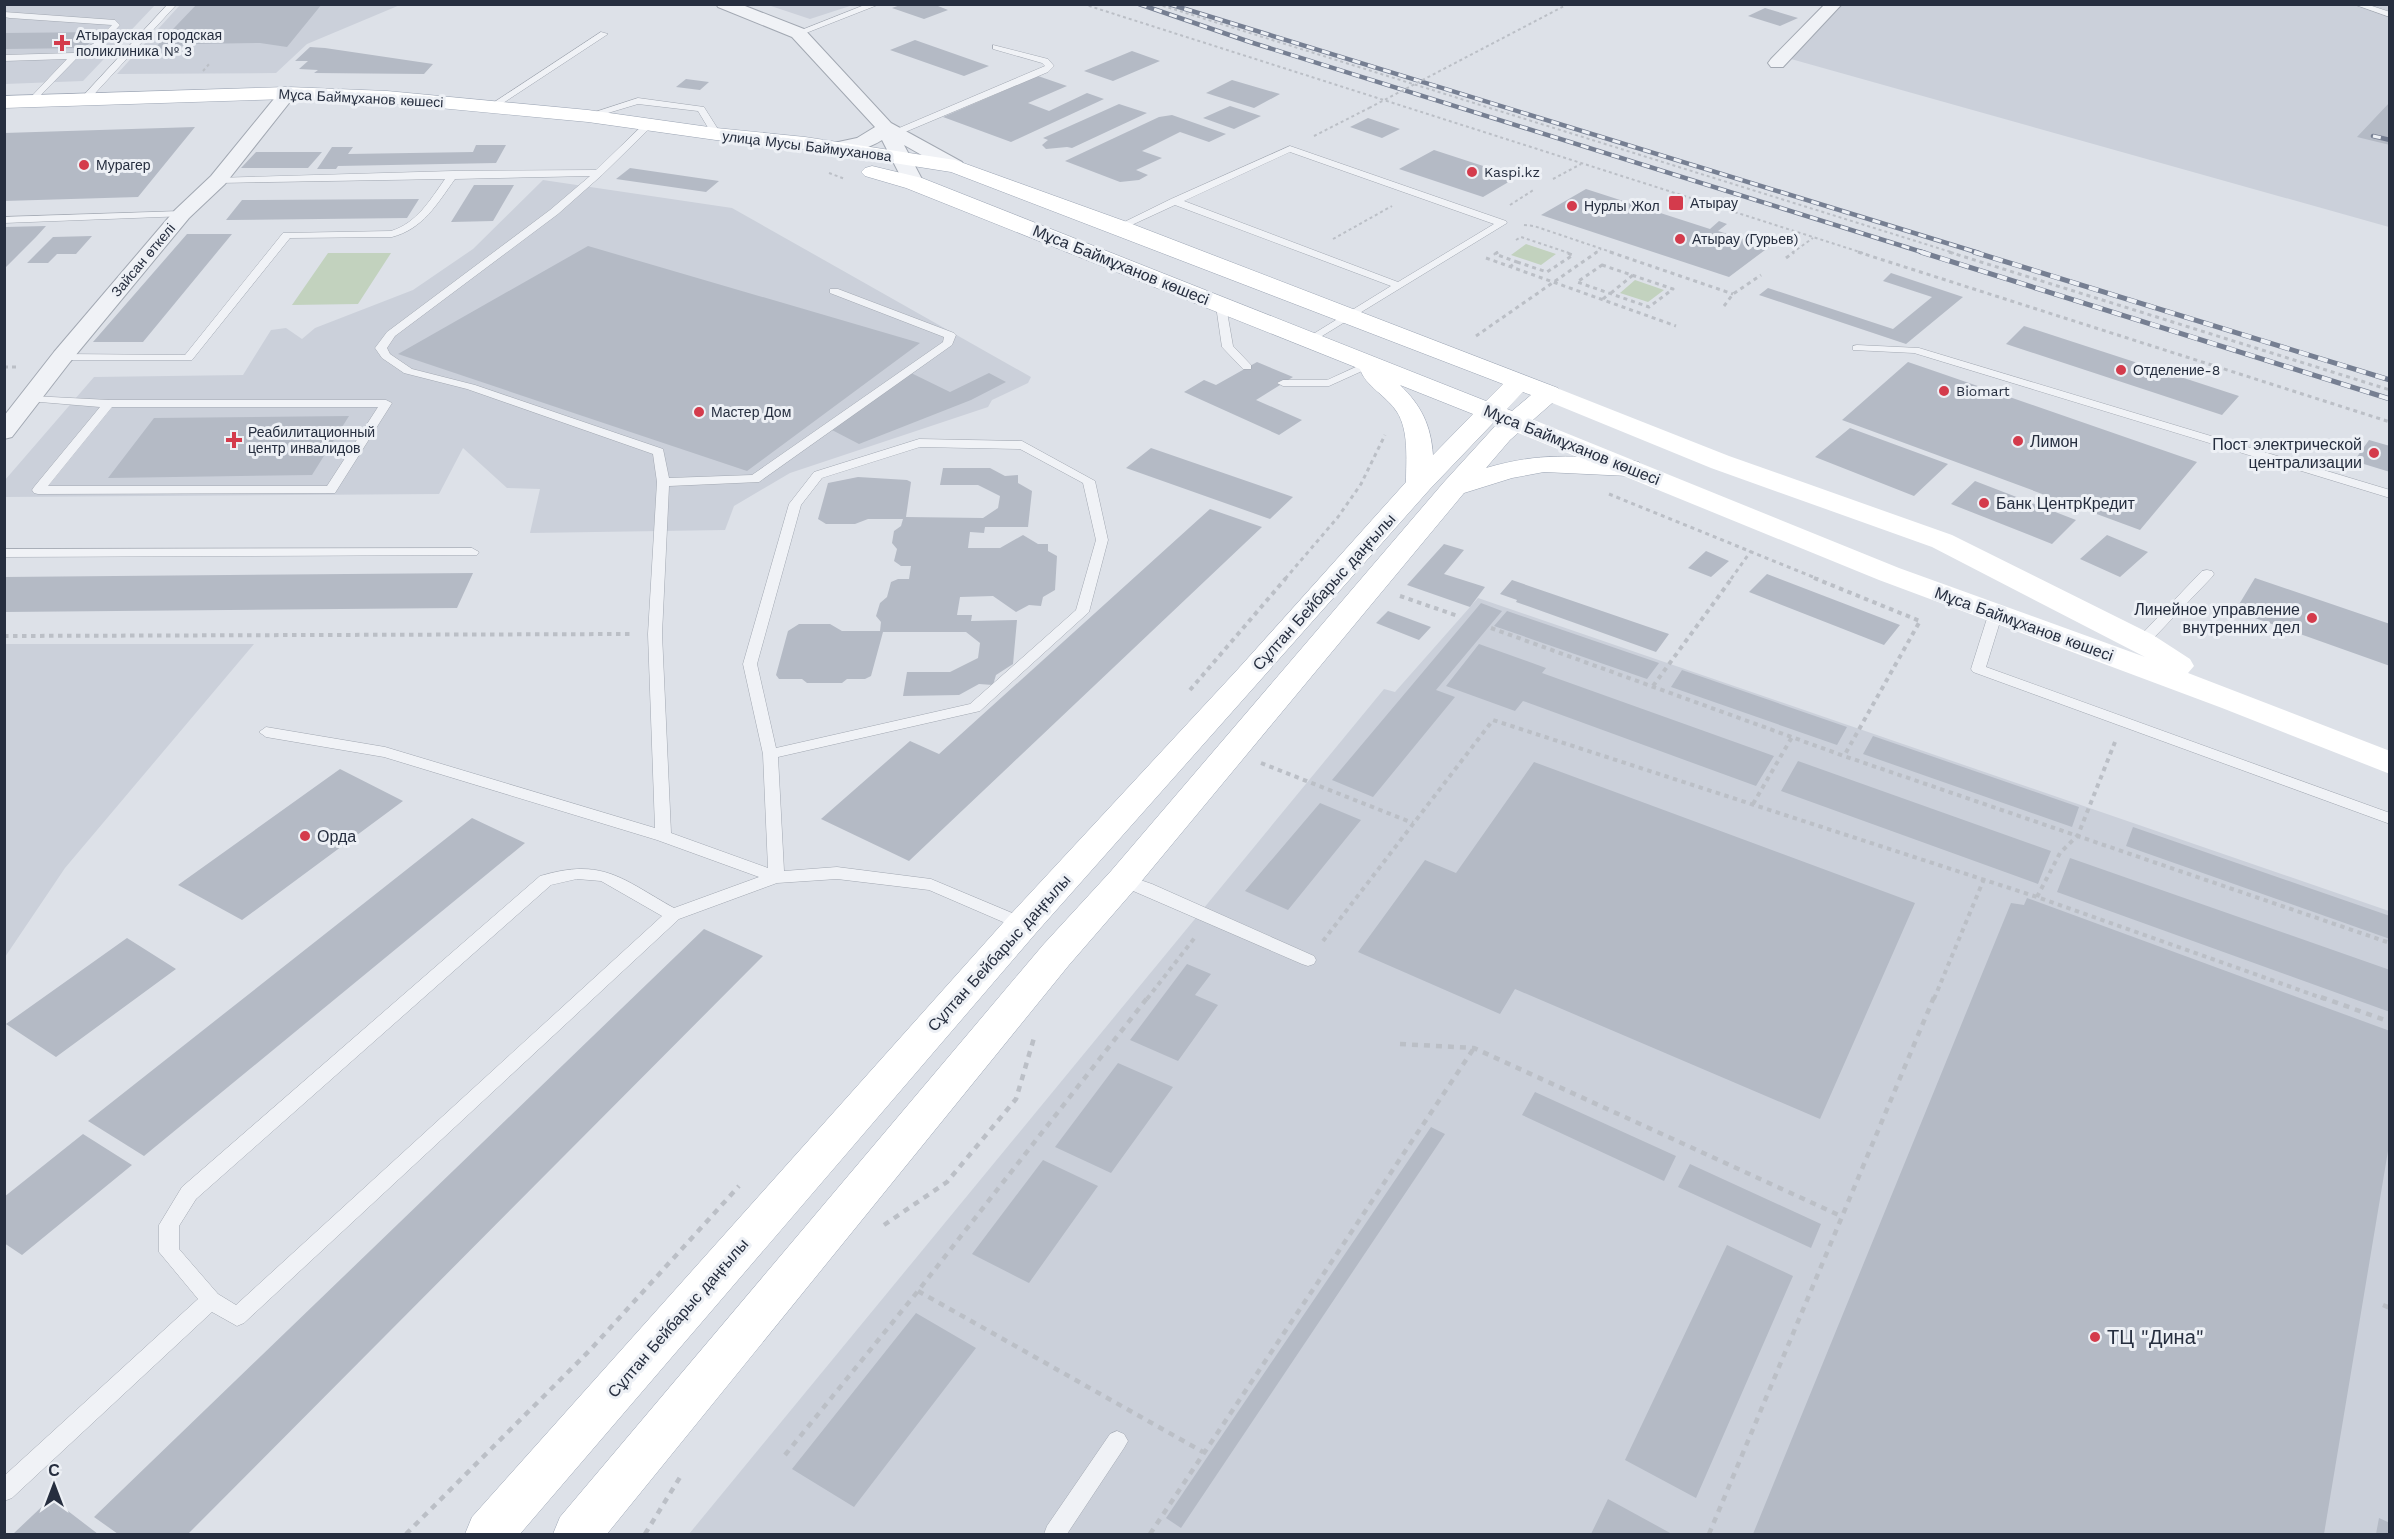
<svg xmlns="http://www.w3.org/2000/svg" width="2394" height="1539" font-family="'Work Sans',sans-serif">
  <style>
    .built { fill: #cbd0da }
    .green { fill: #c2d2be }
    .building { fill: #b4bac5 }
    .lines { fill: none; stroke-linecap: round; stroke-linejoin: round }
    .lane-casing { stroke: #a2a8b2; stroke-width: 1 }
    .street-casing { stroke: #a2a8b2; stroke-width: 2 }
    .primary-casing { stroke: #9ca5b4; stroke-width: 1 }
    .path-far3 { stroke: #bbbfc6; stroke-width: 2; stroke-dasharray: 3 3; stroke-linecap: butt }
    .path-far2 { stroke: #bbbfc6; stroke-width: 3; stroke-dasharray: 4 4; stroke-linecap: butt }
    .path-far1 { stroke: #bbbfc6; stroke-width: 4; stroke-dasharray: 4.5 4.5; stroke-linecap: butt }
    .path { stroke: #bbbfc6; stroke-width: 4.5; stroke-dasharray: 6 6; stroke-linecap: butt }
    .lane { fill: #f0f2f6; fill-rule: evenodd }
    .street { fill: #f0f2f6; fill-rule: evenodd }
    .secondary { fill: #fff; fill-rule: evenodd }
    .primary { fill: #fff; fill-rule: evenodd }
    .rail-far1-casing { stroke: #767f92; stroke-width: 4.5 }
    .rail-casing { stroke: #767f92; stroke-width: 5 }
    .rail-far1 { stroke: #edf0f5; stroke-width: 3; stroke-dasharray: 8; stroke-linecap: butt }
    .rail { stroke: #edf0f5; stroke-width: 4; stroke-dasharray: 10; stroke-linecap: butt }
    .path-bridge { stroke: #bbbfc6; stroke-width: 2; stroke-dasharray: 3 3; stroke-linecap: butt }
    .poi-dot { fill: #d43b4c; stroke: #edf0f5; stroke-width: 2 }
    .labels { text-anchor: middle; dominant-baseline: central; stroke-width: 6; stroke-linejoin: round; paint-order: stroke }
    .far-poi-label { font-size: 14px; fill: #262e3f; stroke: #edf0f5; text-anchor: start }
    .far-street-label { font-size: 14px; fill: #262e3f; stroke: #edf0f5 }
    .street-label { font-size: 16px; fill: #262e3f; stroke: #edf0f5 }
    .poi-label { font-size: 16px; fill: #262e3f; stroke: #edf0f5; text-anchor: start }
    .near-poi-label { font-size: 20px; fill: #262e3f; stroke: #edf0f5; text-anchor: start }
  </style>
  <rect width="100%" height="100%" fill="#dde1e8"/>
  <path class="built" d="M4 5H155L83 81 5 84Z
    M180 5H400L307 44 276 73 117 74Z
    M768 5H853L810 19Z
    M1842 5H2389V227L1791 59Z
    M543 180 732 208 1031 377 1028 383 992 400 988 407 790 473 734 506 725 530 530 533 540 489 507 488 463 448 439 494 5 497V480L94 377 243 375 271 330 286 328 302 339 315 328 413 290 473 249Z
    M1478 598 2389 911V1534H689L1384 689 1395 692Z
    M5 644H254L65 868 5 957Z"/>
  <path class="green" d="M1526 244 1556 254 1541 265 1511 255Z
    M328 253H391L358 304 292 305Z
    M1635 280 1664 290 1648 302 1620 293Z"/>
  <path class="building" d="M197 4H322L287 47 260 43 193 44 153 50Z
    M903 4H933L948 10 924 19 892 8Z
    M1765 8 1798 18 1780 26 1748 16Z
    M102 32 84 48 4 49V33Z
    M915 40 989 66 964 76 890 50Z
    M310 47 325 48 433 64 424 74 314 73 318 70 299 69 308 61H295Z
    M1132 51 1160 61 1113 81 1084 71Z
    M1038 76 1067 86 1028 103 1049 111 1087 93 1104 99 1011 142 943 117Z
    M686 79 709 82 700 90 676 87Z
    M1232 80 1280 94 1254 108 1206 93Z
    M2390 102V145L2357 137Z
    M1119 104 1147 113 1072 148 1067 147 1046 149 1042 145 1048 140 1043 138Z
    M1230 106 1261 116 1234 129 1203 118Z
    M1172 115 1226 134 1209 142 1180 132 1142 151 1162 158 1136 170 1148 175 1139 180 1120 182 1065 161 1159 117Z
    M1368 118 1400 129 1382 138 1350 127Z
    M195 127 138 197 4 201V133Z
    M476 145H506L496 163 338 166 336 169H317L332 147H353L348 154 473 152Z
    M1434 150 1517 177 1483 197 1399 169Z
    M256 152H322L308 168H241Z
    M630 168 719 181 706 192 616 179Z
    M474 185H514L493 221 451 222Z
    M1586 189 1710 229 1719 221 1727 224 1718 231 1769 247 1729 277 1541 215Z
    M419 199 407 218 226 220 242 200Z
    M46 226 36 237 5 268V227Z
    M187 234H232L143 342H93Z
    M92 236 76 254H57L48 263H27L53 237Z
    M588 246 920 343 747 471 398 354Z
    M1891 273 1963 297 1906 344 1759 295 1768 288 1893 329 1932 297 1883 281Z
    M2024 326 2239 396 2222 415 2006 344Z
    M1257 362 1293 377 1256 400 1302 420 1279 435 1184 392 1204 380 1216 385Z
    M1908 362 1943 374 2197 462 2140 530 1842 420Z
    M909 372 950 392 989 373 1006 382 971 400 859 444 832 430Z
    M349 416 312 475 108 478 154 418Z
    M1850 428 1948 464 1914 496 1815 457Z
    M2369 440 2390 446V472L2354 461Z
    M1151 448 1293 497 1270 519 1126 468Z
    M943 468H990L1005 476 1018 475V483L1032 491 1028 527H985L984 533 970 532 968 548H1000L1023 535 1038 544H1048V551L1057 556 1055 590 1043 597 1041 606 1029 605 1016 612 993 596 960 597 957 615H972L971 621 1017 620 1013 664 996 675 993 685 979 684 959 695 903 696 907 672H950L978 658 980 643 966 632H883L871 676 865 679H847L842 683H807L802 679H779L776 675 788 631 799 624H830L842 631H880L881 622 876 616 880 603 887 597 891 582 898 579H909L911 566H901L894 561 897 549 892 543 894 531 901 526 903 519H868L855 524H826L818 519 828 483 858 477 907 480 911 482 906 517 983 518 998 508 1000 496 978 485H940Z
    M1975 481 2076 520 2052 544 1951 504Z
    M1210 509 1262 527 909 861 821 819 910 741 939 754Z
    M2107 535 2148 552 2120 577 2080 559Z
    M1444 544 1464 550 1444 574 1485 587 1470 607 1407 585Z
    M1706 551 1729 561 1711 577 1688 568Z
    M473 573 457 608 4 612V577Z
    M1767 574 1900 625 1884 645 1749 592Z
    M2255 578 2390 624V666L2235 611Z
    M1512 580 1669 634 1656 652 1516 602 1517 600 1500 594Z
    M1481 603 1502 611 1436 690 1455 697 1373 797 1332 780Z
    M1388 611 1431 627 1419 640 1376 623Z
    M1507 611 1659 663 1647 679 1494 626Z
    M1479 644 1546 668 1542 673 1774 756 1756 786 1523 701 1515 711 1446 686Z
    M1682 670 1847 727 1837 745 1671 687Z
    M1873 736 2079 807 2072 827 1863 754Z
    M1798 761 2051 851 2038 884 1781 791Z
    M1534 762 1915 903 1820 1119 1515 989 1500 1014 1358 952 1425 860 1456 873Z
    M340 769 403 801 242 920 178 885Z
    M1320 803 1361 820 1288 910 1245 891Z
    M472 818 525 843 144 1156 88 1121Z
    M2133 827 2390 916V939L2126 846Z
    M2070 858 2390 970V1012L2057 892Z
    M2027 898 2390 1031V1139L2324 1534H1753L2011 903 2024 905Z
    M704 929 763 956 188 1534H118L94 1517Z
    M127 938 176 969 56 1057 6 1024Z
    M1187 964 1211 974 1195 995 1218 1005 1178 1061 1130 1040Z
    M1118 1063 1173 1087 1111 1173 1055 1147Z
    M1535 1092 1676 1156 1664 1181 1522 1115Z
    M1431 1127 1445 1134 1181 1528 1166 1518Z
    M83 1134 132 1165 22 1255 4 1243V1197Z
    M1043 1160 1098 1186 1029 1283 972 1254Z
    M1690 1164 1821 1224 1811 1248 1678 1187Z
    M1727 1245 1793 1276 1696 1498 1625 1460Z
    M916 1313 976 1348 854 1507 792 1469Z
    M51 1498 98 1534H13Z
    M1608 1499 1672 1534H1591Z
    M2379 1518 2390 1523V1534H2376Z"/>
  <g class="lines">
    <g class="lane-casing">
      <path id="lane" d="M168 4H177L88 101H82V97Z
        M867 4H880L801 35 794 33Z
        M2353 4H2366L2390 12V17Z
        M4 12 115 20 120 25 99 48 77 58 32 104 29 103V99L67 59 4 61V55L73 53 93 44 112 25 10 18 4 17Z
        M601 32 608 34 494 109 487 107Z
        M993 45 1048 59 1054 66 1048 72 898 135H892V131L1045 66 1042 63 993 49Z
        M638 98 704 107 721 134 713 136 698 111 638 104 588 119 583 116Z
        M645 123 653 125 602 175 558 214 395 336 387 348 390 354 412 369 475 385 663 449 669 478 752 475 943 342 944 337 830 293V289H838L954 333 956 335 952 345 759 482 669 486 662 634 671 833 768 868 763 754 743 664 789 504 814 472 919 439 1022 441 1095 481 1108 540 1089 612 980 711 778 757 784 871 837 867 931 879 1029 920 1031 924 1029 928H1017L929 890 837 879 777 883 679 919 244 1323 237 1326 212 1312 12 1498 4 1501V1476L198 1299 159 1252V1225L182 1187 540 876C603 857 622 879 674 908L759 877 657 840 384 757 266 737 259 732 266 727 385 747 655 828 648 634 657 482 653 454 467 389 404 373 382 358 375 348 387 332 550 210 590 176 455 179C437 204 423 229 392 237L290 238 192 360H62L56 357 62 354 185 355 283 233 391 231C417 223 430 200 445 179L218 183 215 182V178L453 171 596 170ZM920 447 1020 449 1083 483 1096 540 1076 610 970 704 776 748 757 664 801 505 822 478ZM577 879 601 881 662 916 236 1305 218 1294 179 1249V1226L196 1199 551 885Z
        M1290 146 1506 221 1507 223 1309 344 1305 343V339L1391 286 1175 205 1123 229 1114 227 1171 199ZM1290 152 1494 224 1398 282 1184 201Z
        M182 211 186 212V216L4 223V217Z
        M1221 303 1226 306 1233 346 1251 365V369H1243L1222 347 1216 306Z
        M1857 345 1919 348 2390 490V498L1914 353 1853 350V346Z
        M1367 362 1373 365 1371 367 1329 386H1283L1277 383 1283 380H1327Z
        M32 396 109 400H386L392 403 335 493 38 494 34 493 32 490 34 487 100 407 28 401 26 399ZM112 407H378L327 486H48Z
        M472 548 479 552 477 555 4 557V549Z
        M2207 570 2212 571 2214 574 2212 577 2147 645H2137L2135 642 2137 639 2202 571Z
        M1996 608 2003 612 1986 667 2390 813V824L1973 672 1971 669 1989 612Z
        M1123 874 1152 884 1314 956 1316 960 1314 964 1308 966 1302 964 1117 884 1115 880 1117 876Z
        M1117 1431 1124 1434 1128 1441 1124 1448 1067 1534H1044L1047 1526 1110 1434Z"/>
    </g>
    <g class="street-casing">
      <path id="street" d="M716 4H740L804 29 891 123 962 162 964 166 962 170H948L904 145 924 183 921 187H907L904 183 882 140C868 149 846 156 829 152L827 148 829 144 857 138 875 127 792 37 718 7Z
        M1825 4H1842L1783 67H1771L1768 63 1771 59Z
        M288 88 294 89 297 93 225 184 189 218 70 362 12 437 4 439V416L54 352 175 210 211 176 282 89Z"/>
    </g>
    <g class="primary-casing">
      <path id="primary" d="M288 87 387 91 588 110 716 128 805 137 955 160 1127 222 1558 388 1562 393 1558 398 1510 440 1486 468C1541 452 1573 456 1629 460L1639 462 1642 468 1639 474 1629 476 1544 472 1512 478 1464 493 1135 889 1069 965 607 1534H553L560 1517 1043 945 1111 871 1444 482 1497 424 1494 422 1430 489 1036 933 520 1534H465L472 1517 1010 915 1238 669 1406 482C1406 459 1409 431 1397 412 1387 396 1365 386 1360 369L906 188 865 176 861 172 865 168 872 166 922 178 1486 401 1503 384 951 172 805 149 716 140 588 122 387 103 288 99 4 108V96ZM1400 385 1473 414 1433 455C1431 425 1421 405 1400 385ZM1523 392 1531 395 1512 411 1507 409Z"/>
    </g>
    <path class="path-far3" d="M1083 4 1863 253
      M1157 4 1954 253
      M203 71 210 63
      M1314 136 1369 108
      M829 173 845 179
      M1553 179 1581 164
      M1510 205 1535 189
      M1524 225 1534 226 1614 253
      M1333 239 1392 206
      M1516 240 1521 237 1569 253
      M1496 253 1498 252
      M1595 253 1601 249
      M1792 253 1813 238"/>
    <path class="path-far2" d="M1498 252 1495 254 1517 262 1511 266
      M1610 252 1733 294
      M1858 252 2390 422
      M1949 252 2390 390
      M1486 258 1676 326
      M1786 258 1794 252
      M1517 262 1547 272 1573 255 1564 252
      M1602 265 1673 289 1649 307 1577 282Z
      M1611 293 1633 275
      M1603 299 1610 293
      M1724 306 1733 294 1761 275
      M1476 336 1597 252
      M4 367H19
      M1609 494 1818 579
      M1285 579 1338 517 1361 484 1385 435
      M1731 579 1751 551"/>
    <path class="path-far1" d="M1814 578 1920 621 1844 756
      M1400 596 1458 616
      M1491 628 1844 756 2390 943
      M4 636 631 634
      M1653 686 1732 578
      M1190 690 1286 578
      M1261 763 1413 823
      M1753 804 1792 737
      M2037 897 2060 853 2078 835 2115 742
      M1323 941 1493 720 2037 897 2325 999
      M1147 999 1196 936
      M1934 999 1984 879"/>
    <path class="path" d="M2321 997 2390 1022
      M1400 1044 1474 1048 1843 1217
      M884 1225 947 1182 1016 1099 1034 1038
      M918 1291 1203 1452
      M2383 1305 2390 1308
      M785 1455 918 1291 1148 997
      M406 1534 591 1349 739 1186
      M645 1534 682 1474
      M1150 1534 1474 1048
      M1709 1534 1934 997"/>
    <use href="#lane" class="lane"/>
    <use href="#street" class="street"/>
    <path class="secondary" d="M1549 385 1729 456 1952 535 2153 635 2190 659 2194 666 2188 673 2390 751V774L2222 708 1879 580 1506 428 1502 422 1506 416 1515 414 1524 416 1899 568 2145 657 1932 547 1711 468 1540 398 1536 393 1540 388Z"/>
    <use href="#primary" class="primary"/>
    <g class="rail-far1-casing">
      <path id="rail-far1" d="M1139 4 1250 42 1925 253
        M1169 4 1979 253
        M2373 136 2390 140"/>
    </g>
    <g class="rail-casing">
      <path id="rail" d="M1921 252 2390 399
        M1974 252 2390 380"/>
    </g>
    <use href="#rail-far1" class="rail-far1"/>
    <use href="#rail" class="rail"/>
    <path class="path-bridge" d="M1369 108 1568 4"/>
  </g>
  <g class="poi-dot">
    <path d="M59 34h6v6h6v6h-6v6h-6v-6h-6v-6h6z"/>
    <circle cx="84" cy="165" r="6"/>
    <circle cx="1472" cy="172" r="6"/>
    <rect x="1668" y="195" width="16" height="16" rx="3"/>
    <circle cx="1572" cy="206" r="6"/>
    <circle cx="1680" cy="239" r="6"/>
    <circle cx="2121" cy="370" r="6"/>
    <circle cx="1944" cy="391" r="6"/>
    <circle cx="699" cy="412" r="6"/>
    <path d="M231 431h6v6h6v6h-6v6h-6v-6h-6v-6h6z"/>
    <circle cx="2018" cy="441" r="6"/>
    <circle cx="2374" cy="453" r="6"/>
    <circle cx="1984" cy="503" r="6"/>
    <circle cx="2312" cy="618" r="6"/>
    <circle cx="305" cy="836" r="6"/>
    <circle cx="2095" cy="1337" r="6"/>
  </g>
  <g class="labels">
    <g class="far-poi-label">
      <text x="76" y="35">Атырауская городская<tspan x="76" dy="16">поликлиника № 3</tspan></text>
      <text x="96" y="165">Мурагер</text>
      <text x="1484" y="172">Kaspi.kz</text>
      <text x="1690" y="203">Атырау</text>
      <text x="1584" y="206">Нурлы Жол</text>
      <text x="1692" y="239">Атырау (Гурьев)</text>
      <text x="2133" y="370">Отделение-8</text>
      <text x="1956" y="391">Biomart</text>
      <text x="711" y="412">Мастер Дом</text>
      <text x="248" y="432">Реабилитационный<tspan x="248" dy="16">центр инвалидов</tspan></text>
    </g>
    <g class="far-street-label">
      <text transform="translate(361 98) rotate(3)">Мұса Баймұханов көшесі</text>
      <text transform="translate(807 146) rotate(7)">улица Мусы Баймуханова</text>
      <text transform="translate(143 260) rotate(-50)">Зайсан өткелі</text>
    </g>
    <g class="street-label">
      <text transform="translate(1121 265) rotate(22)">Мұса Баймұханов көшесі</text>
      <text transform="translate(1572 445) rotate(22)">Мұса Баймұханов көшесі</text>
      <text transform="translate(1324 592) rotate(-48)">Сұлтан Бейбарыс даңғылы</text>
      <text transform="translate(2024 624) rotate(20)">Мұса Баймұханов көшесі</text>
      <text transform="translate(999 953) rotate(-48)">Сұлтан Бейбарыс даңғылы</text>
      <text transform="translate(678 1318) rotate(-49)">Сұлтан Бейбарыс даңғылы</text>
    </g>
    <g class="poi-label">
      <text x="2030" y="441">Лимон</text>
      <text x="2362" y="444" text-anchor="end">Пост электрической<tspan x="2362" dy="18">централизации</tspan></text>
      <text x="1996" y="503">Банк ЦентрКредит</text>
      <text x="2300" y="609" text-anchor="end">Линейное управление<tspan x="2300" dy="18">внутренних дел</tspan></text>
      <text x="317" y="836">Орда</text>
    </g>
    <g class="near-poi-label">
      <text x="2107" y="1337">ТЦ "Дина"</text>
    </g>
  </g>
  <rect width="2394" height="1539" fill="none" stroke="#262e3f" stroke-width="12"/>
  <g transform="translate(54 1485)" stroke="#edf0f5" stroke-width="4.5" paint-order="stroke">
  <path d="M0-4.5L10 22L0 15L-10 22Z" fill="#262e3f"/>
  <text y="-9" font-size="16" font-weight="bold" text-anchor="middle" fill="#262e3f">С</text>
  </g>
</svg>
